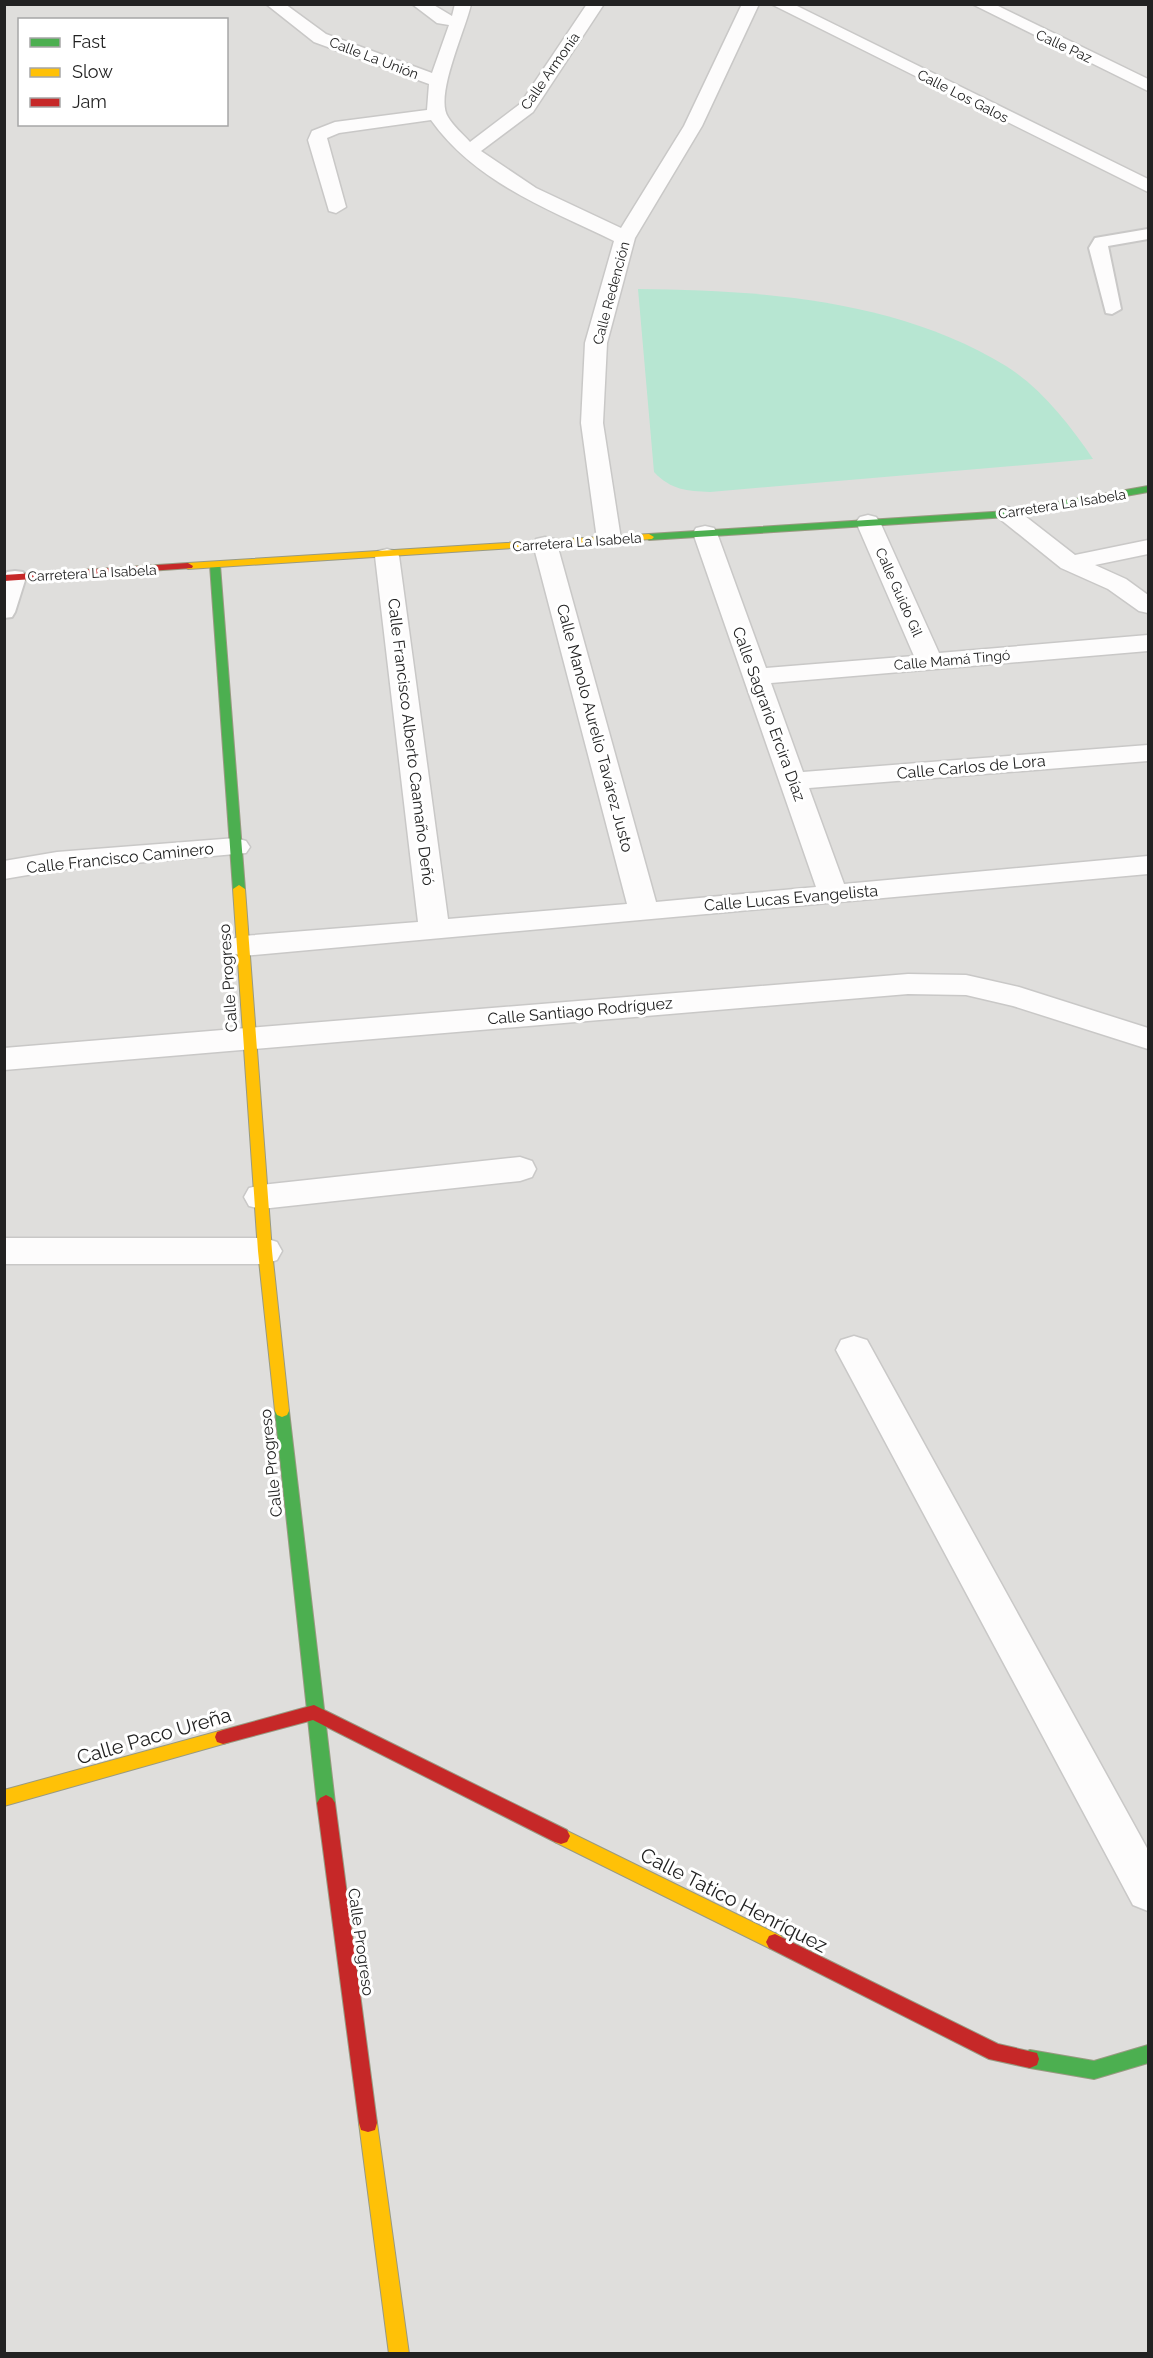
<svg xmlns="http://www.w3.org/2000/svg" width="1153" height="2358" font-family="Raleway,sans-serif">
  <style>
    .residential { fill: #dfdedc; fill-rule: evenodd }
    .pitch { fill: #b7e6d2 }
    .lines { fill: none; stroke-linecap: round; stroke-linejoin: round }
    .lane-casing { stroke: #c9c8c7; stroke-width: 4 }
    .street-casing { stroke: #c9c8c7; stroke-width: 3 }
    .fast-casing { stroke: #999a82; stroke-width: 2 }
    .slow-casing { stroke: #999a82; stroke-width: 2 }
    .jam-casing { stroke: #999a82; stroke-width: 2 }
    .lane { fill: #fdfcfc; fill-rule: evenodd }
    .street { fill: #fdfcfc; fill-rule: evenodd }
    .fast { fill: #4caf50; fill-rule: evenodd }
    .slow { fill: #ffc107; fill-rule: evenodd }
    .jam { fill: #c62828; fill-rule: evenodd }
    .labels { text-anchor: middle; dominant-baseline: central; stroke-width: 6; stroke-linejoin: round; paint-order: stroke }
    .far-street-label { font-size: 14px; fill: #222; stroke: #fff }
    .street-label { font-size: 16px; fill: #222; stroke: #fff }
    .near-street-label { font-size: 20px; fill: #222; stroke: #fff }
  </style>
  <rect width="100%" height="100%" fill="#f0eeeb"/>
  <path class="residential" d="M5 5H1148V2353H5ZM20 20H226V124H20Z"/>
  <path class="pitch" d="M638 289C762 290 898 300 1006 366 1041 388 1070 425 1093 459L710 492C687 491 671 490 654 472Z"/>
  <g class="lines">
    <g class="lane-casing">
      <path id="lane" d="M1148 229V239L1108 246 1121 309 1112 314 1106 313 1089 248 1095 238Z
        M15 571 23 572 26 577 15 612 12 617 4 618V577L7 572Z"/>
    </g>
    <g class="street-casing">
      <path id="street" d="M266 4H285L326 34 432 73 449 25 437 23 412 4H432L452 16 455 4H471C466 29 434 96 448 117 453 126 463 134 470 142L520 104 587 4H604L533 112 481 151 536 188 621 228 684 126 742 4H759L702 126 635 238 607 343 603 423 621 539 618 544 609 546 600 544 597 539 581 423 585 343 614 241C548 209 475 182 431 120L339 133 327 138 346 207 336 213 329 211 308 140 312 131 335 122 427 110 429 84 314 42Z
        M771 4H793L1148 179V192Z
        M972 4H994L1148 79V91Z
        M1008 507 1016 509 1075 555 1148 540V554L1095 565 1126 579 1148 595V613L1139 611 1108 589 1061 568 1000 519 996 514 1000 509Z
        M868 515 876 517 880 522 939 653 1148 635V651L771 683 803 772 1148 745V761L809 788 844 884 1148 856V874L243 956 232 953 228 946 232 939 243 936 418 922 375 556 378 551 387 549 396 551 399 556 448 919 627 904 533 544 536 539 545 537 554 539 557 544 656 902 816 887 693 533 696 528 705 526 714 528 717 533 766 668 914 656 856 522 860 517Z
        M236 838 246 841 250 847 246 853 57 870 4 879V861L57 852Z
        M908 974 966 975 1019 987 1148 1028V1049L1013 1006 966 995 908 994 4 1070V1048Z
        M520 1157 532 1161 536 1169 532 1177 520 1181 261 1209 249 1206 244 1197 249 1188 261 1185Z
        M4 1238H265L277 1242 282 1251 277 1260 265 1264H4Z
        M854 1336 867 1340 1148 1850V1911L1133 1905 836 1350 841 1340Z"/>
    </g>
    <g class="fast-casing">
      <path id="fast" d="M1148 486V492L1008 517 649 540 644 537 649 534 1008 511Z
        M215 562 220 565 245 889 239 893 233 889 210 565Z
        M282 1405 287 1407 289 1411 335 1803 332 1808 326 1811 320 1808 317 1803 275 1411 277 1407Z
        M1148 2045V2063L1094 2079 1030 2068 1023 2065 1021 2059 1023 2053 1030 2050 1094 2061Z"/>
    </g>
    <g class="slow-casing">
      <path id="slow" d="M649 534 654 537 652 539 188 569 183 566 188 563Z
        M239 885 245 889 272 1251 289 1411 287 1415 282 1417 277 1415 275 1411 258 1251 233 889Z
        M223 1730 229 1732 231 1737 229 1742 223 1744 4 1806V1790Z
        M561 1828 781 1936 784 1942 781 1948 775 1950 769 1948 555 1842 552 1836 555 1830Z
        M368 2114 375 2116 377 2123 409 2354H389L359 2123 361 2116Z"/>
    </g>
    <g class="jam-casing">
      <path id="jam" d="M188 563 193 566 192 568 4 581V575Z
        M314 1705 567 1830 570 1836 567 1842 561 1844 555 1842 313 1720 223 1744 217 1742 215 1737 217 1732 223 1730Z
        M326 1795 332 1798 335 1803 377 2123 375 2130 368 2132 361 2130 359 2123 317 1803 320 1798Z
        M775 1934 998 2044 1037 2053 1039 2059 1037 2065 1030 2068 989 2059 769 1948 766 1942 769 1936Z"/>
    </g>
    <use href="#lane" class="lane"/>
    <use href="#street" class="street"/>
    <use href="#fast" class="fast"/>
    <use href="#slow" class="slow"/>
    <use href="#jam" class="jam"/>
  </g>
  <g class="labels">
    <g class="far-street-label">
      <text transform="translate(1064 46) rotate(25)">Calle Paz</text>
      <text transform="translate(374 58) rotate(21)">Calle La Unión</text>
      <text transform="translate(550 71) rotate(-55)">Calle Armonía</text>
      <text transform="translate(963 96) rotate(27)">Calle Los Galos</text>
      <text transform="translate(611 293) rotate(-75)">Calle Redención</text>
      <text transform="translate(1062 504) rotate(-9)">Carretera La Isabela</text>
      <text transform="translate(577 542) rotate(-4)">Carretera La Isabela</text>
      <text transform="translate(92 573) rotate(-3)">Carretera La Isabela</text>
      <text transform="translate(899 592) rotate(66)">Calle Guido Gil</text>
      <text transform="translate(952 660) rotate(-5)">Calle Mamá Tingó</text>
    </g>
    <g class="street-label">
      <text transform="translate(769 714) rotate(70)">Calle Sagrario Ercira Díaz</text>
      <text transform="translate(595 728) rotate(75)">Calle Manolo Aurelio Tavárez Justo</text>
      <text transform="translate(411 742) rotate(83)">Calle Francisco Alberto Caamaño Deñó</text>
      <text transform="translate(971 767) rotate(-5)">Calle Carlos de Lora</text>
      <text transform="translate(120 858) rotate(-6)">Calle Francisco Caminero</text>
      <text transform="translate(791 898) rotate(-5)">Calle Lucas Evangelista</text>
      <text transform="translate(228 978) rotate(-94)">Calle Progreso</text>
      <text transform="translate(580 1011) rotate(-5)">Calle Santiago Rodríguez</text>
      <text transform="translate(271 1463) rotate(-96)">Calle Progreso</text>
      <text transform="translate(361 1942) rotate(82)">Calle Progreso</text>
    </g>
    <g class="near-street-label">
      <text transform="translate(154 1736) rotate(-16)">Calle Paco Ureña</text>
      <text transform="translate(734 1900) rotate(27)">Calle Tatico Henríquez</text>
    </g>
  </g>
  <rect width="1153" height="2358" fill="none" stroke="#222222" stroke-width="12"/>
  <rect x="18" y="18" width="210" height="108" fill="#ffffff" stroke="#a7a7a7" stroke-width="1.5"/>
  <rect x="30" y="38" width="30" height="9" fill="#4caf50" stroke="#a7a7a7" stroke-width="1.5"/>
  <text x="72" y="48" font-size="18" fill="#222222">Fast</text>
  <rect x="30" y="68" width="30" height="9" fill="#ffc107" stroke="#a7a7a7" stroke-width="1.5"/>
  <text x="72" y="78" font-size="18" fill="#222222">Slow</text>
  <rect x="30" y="98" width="30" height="9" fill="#c62828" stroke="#a7a7a7" stroke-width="1.5"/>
  <text x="72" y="108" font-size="18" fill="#222222">Jam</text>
</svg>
